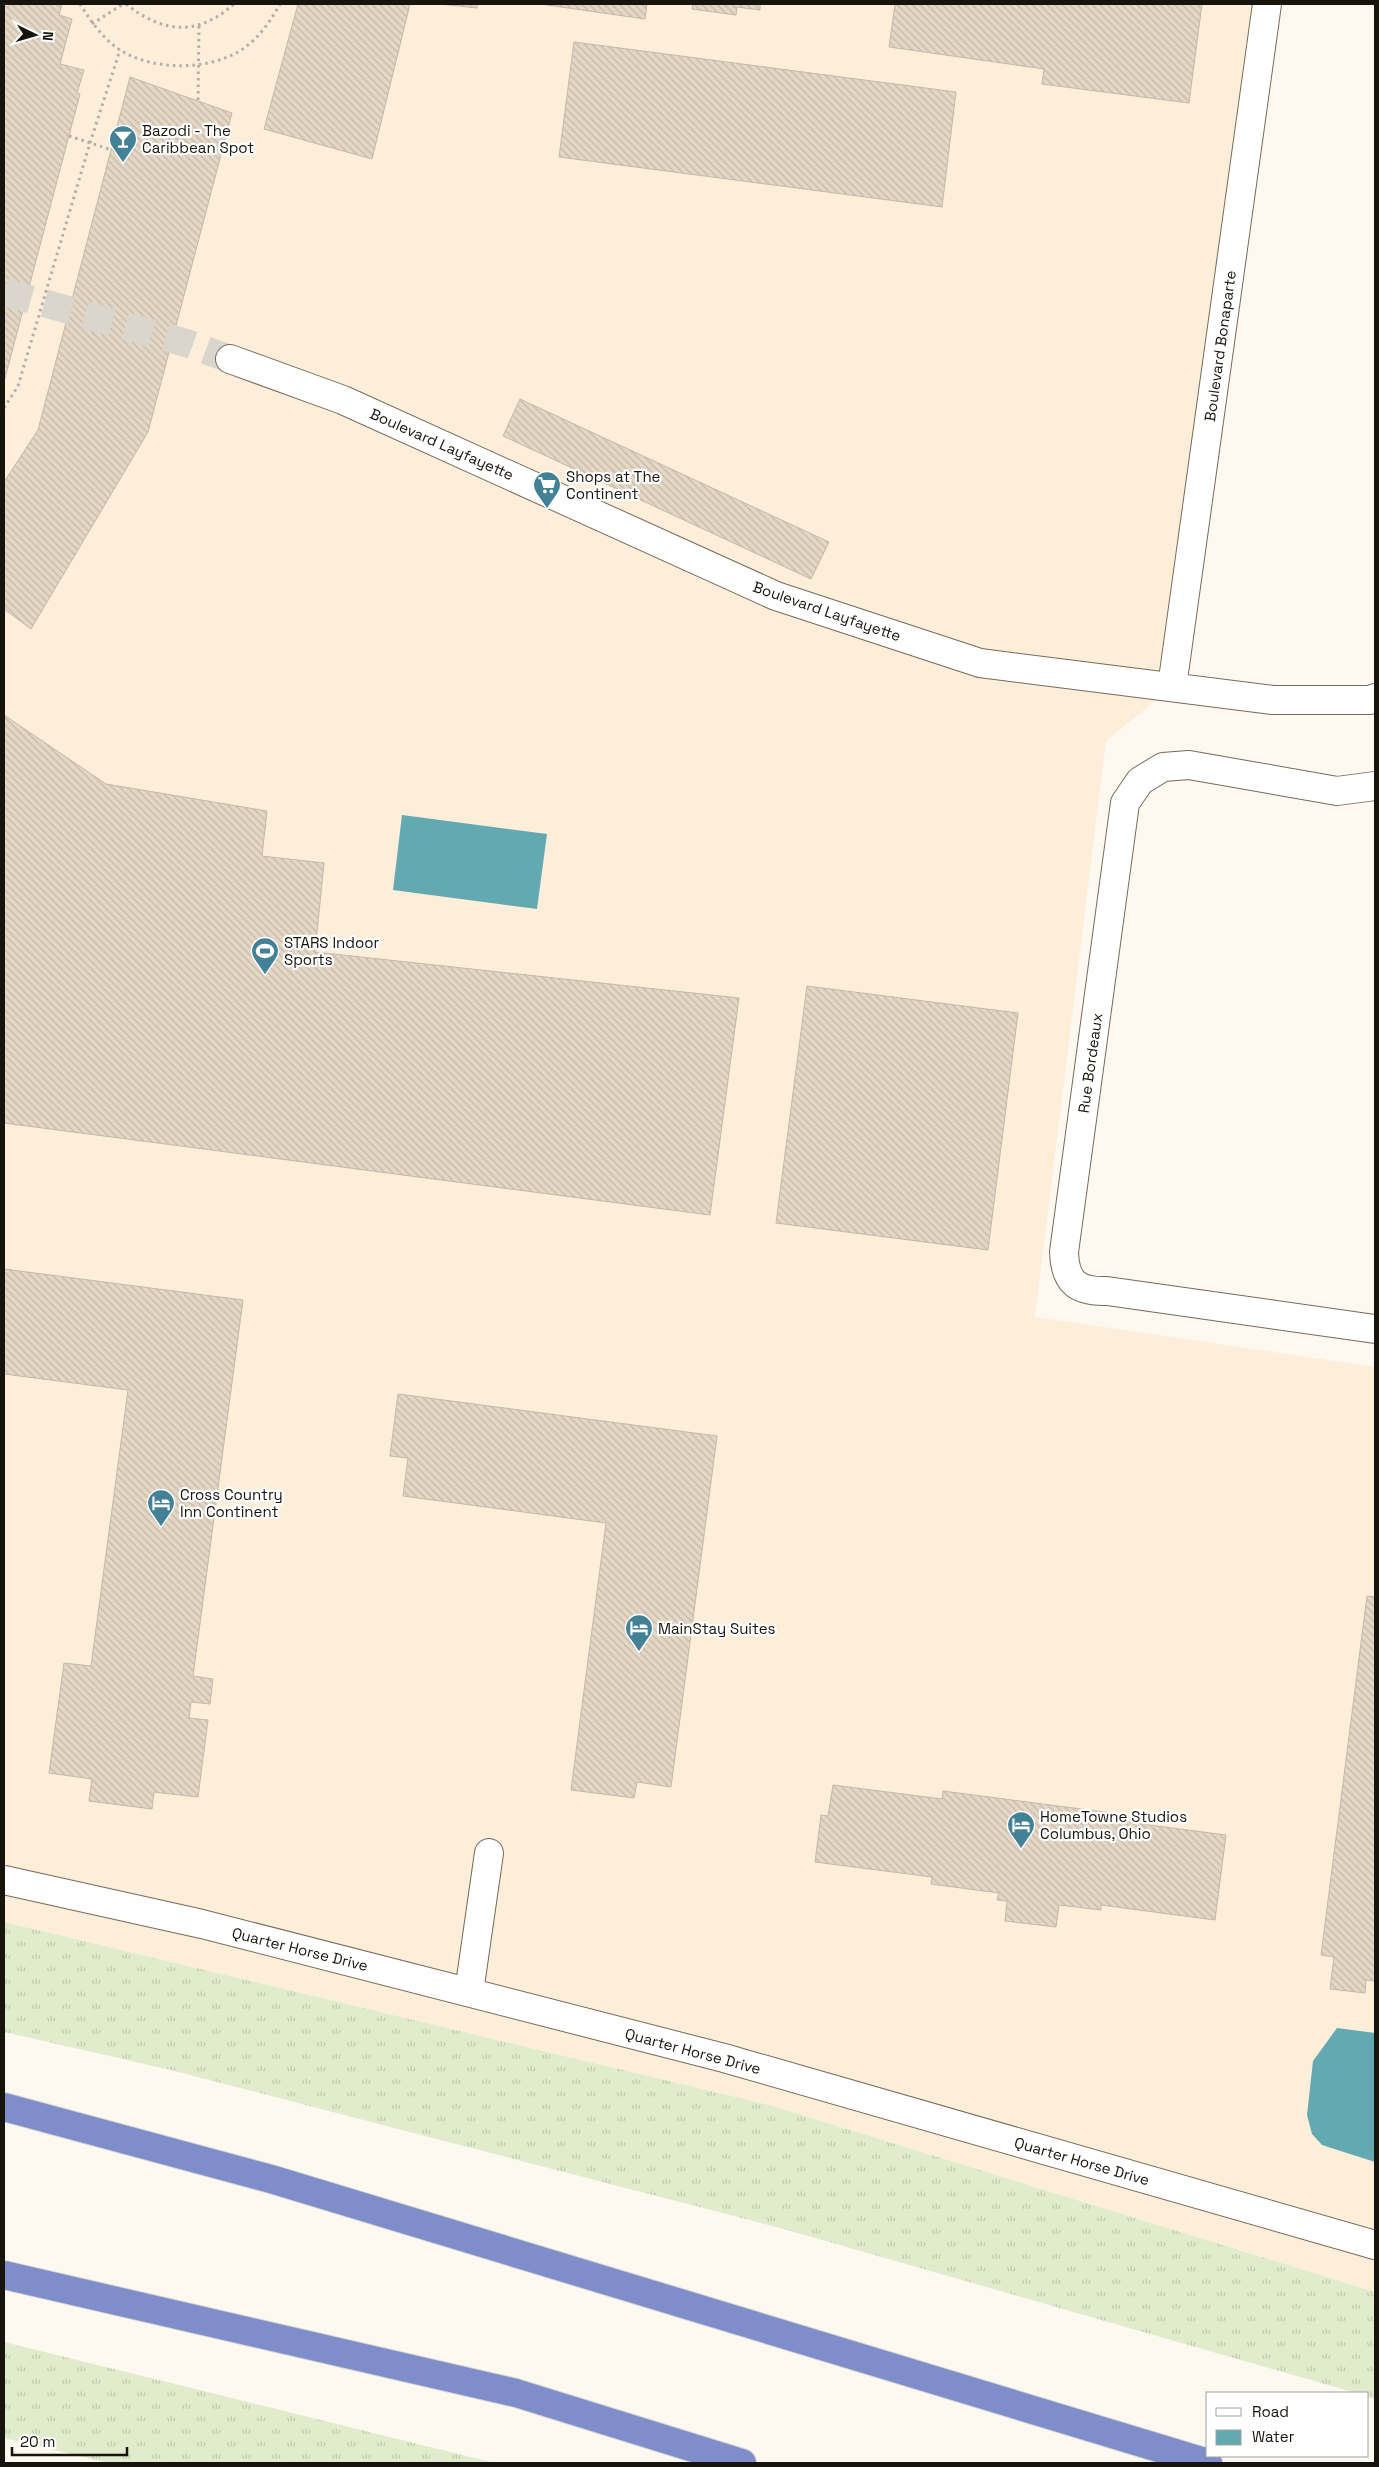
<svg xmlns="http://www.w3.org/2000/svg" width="1379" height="2467" font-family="'Space Grotesk',sans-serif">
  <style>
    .built { fill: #fdeeda }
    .grass { fill: url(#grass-tufts) }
    .water { fill: #63a9b1 }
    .building { fill: url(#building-back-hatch); stroke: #c4b8a6 }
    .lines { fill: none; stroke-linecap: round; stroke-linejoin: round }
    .minor-tunnel { stroke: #dad6ce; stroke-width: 28; stroke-dasharray: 28 14; stroke-linecap: butt }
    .minor-casing { stroke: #766a5a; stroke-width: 30 }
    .highway-casing { stroke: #d5d5d3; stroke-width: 30 }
    .path { stroke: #b3aea7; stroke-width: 3; stroke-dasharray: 2.5 4; stroke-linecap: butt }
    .minor { stroke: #fff; stroke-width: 28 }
    .highway { stroke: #7f8eca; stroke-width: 28 }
    .labels { text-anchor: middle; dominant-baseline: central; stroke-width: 4.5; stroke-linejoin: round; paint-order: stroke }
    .poi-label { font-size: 15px; fill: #17130d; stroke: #fff; text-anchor: start }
    .street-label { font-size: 15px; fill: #17130d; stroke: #fff }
  </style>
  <defs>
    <pattern id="grass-tufts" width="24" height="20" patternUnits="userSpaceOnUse" patternTransform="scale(1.25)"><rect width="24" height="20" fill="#e1eccc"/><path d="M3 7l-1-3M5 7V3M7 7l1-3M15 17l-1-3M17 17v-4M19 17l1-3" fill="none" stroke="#c0caae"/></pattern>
    <pattern id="building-back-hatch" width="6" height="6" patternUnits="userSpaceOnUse" patternTransform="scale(1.25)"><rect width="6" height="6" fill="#e4d7c5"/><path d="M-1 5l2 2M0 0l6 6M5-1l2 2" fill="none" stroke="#c3b8a8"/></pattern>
  </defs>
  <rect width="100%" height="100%" fill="#fdf8f0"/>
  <path class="built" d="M4 4H1267L1172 687 1106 741 1035 1317 1375 1367V2292L769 2105 4 1922Z"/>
  <path class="grass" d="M4 1922 769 2105 1375 2292V2400L1368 2397V2393H1356L784 2229 171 2070 4 2032Z
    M4 2342 495 2463H108L4 2438Z"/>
  <path class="water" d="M402 815 547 834 537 909 393 890Z
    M1337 2028 1375 2033V2162L1322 2145 1312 2134 1307 2115 1313 2061Z"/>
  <path class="building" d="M10 4H62L59 15 72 19 60 64 84 70 77 93 80 94 4 382V6L9 7Z
    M298 4H410L372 159 264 129Z
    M440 4H477V8Z
    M540 4H647L645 19Z
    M693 4H760V10L737 7 736 15 692 9Z
    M895 4H1202L1189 103 1042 84 1044 69 889 47Z
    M574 42 956 92 942 207 559 157Z
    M130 77 232 113 148 432 31 629 4 609V482L38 430Z
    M520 399 829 542 811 579 503 436Z
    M4 715 106 784 267 811 262 856 324 863 315 952 739 998 710 1215 4 1123Z
    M807 986 1018 1013 988 1250 776 1223Z
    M4 1269 243 1300 193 1676 213 1679 210 1704 191 1702 189 1718 208 1720 198 1797 154 1792 152 1809 89 1801 92 1779 49 1773 64 1663 91 1666 128 1390 4 1374Z
    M398 1394 717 1436 671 1787 637 1782 634 1798 571 1790 606 1523 403 1496 408 1458 390 1456Z
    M1367 1596 1375 1597V1981L1366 1980 1365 1993 1330 1989 1334 1957 1321 1955Z
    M833 1785 942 1799 943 1791 1112 1813 1111 1820 1226 1835 1215 1920 1101 1905V1910L1059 1905 1056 1927 1005 1921 1007 1901 997 1900 999 1893 931 1884 932 1877 815 1862 821 1815 828 1816Z"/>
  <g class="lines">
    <path class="minor-tunnel" d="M4 292 186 343 230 359"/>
    <g class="minor-casing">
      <path id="minor" d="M230 359 343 400 776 596 980 663 1273 700H1370L1375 698
        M1172 687 1267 4
        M1375 786 1337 791 1189 765 1163 767 1140 781 1125 803 1064 1252C1065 1282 1077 1292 1107 1291L1375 1329
        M4 1880 202 1924 724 2058 1375 2245
        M469 1992 489 1853"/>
    </g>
    <g class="highway-casing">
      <path id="highway" d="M4 2107 271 2179 1208 2463
        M4 2275 516 2393 742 2463"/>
    </g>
    <path class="path" d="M80 4C90 20 103 39 120 50 152 70 204 71 238 52 257 41 270 22 280 4
      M126 4C163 33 197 37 234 4
      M92 24 123 4
      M198 100 199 26
      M69 136 112 150
      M4 408 18 386 90 143 120 50"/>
    <use href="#minor" class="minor"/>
    <use href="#highway" class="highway"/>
  </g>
  <defs>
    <g id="bar-pin" transform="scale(1.4375)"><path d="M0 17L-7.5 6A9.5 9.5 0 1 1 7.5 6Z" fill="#428196" stroke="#fff"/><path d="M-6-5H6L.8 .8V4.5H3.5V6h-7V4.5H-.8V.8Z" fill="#fff"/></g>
    <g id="supermarket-pin" transform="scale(1.4375)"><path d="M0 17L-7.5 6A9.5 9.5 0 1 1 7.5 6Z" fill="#428196" stroke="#fff"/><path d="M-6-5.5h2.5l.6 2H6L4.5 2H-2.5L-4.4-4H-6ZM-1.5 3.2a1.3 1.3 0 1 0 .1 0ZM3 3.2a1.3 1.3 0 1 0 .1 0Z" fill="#fff"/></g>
    <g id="stadium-pin" transform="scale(1.4375)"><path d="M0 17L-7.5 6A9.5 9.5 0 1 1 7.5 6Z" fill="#428196" stroke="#fff"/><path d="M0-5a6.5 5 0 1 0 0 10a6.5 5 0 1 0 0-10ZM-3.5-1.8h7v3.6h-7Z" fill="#fff"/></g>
    <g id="hotel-pin" transform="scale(1.4375)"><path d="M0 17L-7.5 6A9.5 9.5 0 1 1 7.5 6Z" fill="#428196" stroke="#fff"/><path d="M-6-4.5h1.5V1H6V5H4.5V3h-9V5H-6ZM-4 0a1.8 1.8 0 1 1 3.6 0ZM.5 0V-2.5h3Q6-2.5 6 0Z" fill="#fff"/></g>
  </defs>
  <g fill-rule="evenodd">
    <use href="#bar-pin" x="123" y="139"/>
    <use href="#supermarket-pin" x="547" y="485"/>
    <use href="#stadium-pin" x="265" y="951"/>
    <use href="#hotel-pin" x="161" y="1503"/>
    <use href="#hotel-pin" x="639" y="1628"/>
    <use href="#hotel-pin" x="1021" y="1825"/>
  </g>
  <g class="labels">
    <g class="poi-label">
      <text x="142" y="130">Bazodi - The<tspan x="142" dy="17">Caribbean Spot</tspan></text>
      <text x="566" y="476">Shops at The<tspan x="566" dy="17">Continent</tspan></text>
      <text x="284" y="942">STARS Indoor<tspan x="284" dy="17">Sports</tspan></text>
      <text x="180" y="1494">Cross Country<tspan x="180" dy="17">Inn Continent</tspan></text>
      <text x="658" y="1628">MainStay Suites</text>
      <text x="1040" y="1816">HomeTowne Studios<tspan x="1040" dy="17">Columbus, Ohio</tspan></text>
    </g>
    <g class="street-label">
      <text transform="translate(1220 346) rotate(-82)">Boulevard Bonaparte</text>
      <text transform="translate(442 444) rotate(24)">Boulevard Layfayette</text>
      <text transform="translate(827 611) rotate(19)">Boulevard Layfayette</text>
      <text transform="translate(1090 1063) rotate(-82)">Rue Bordeaux</text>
      <text transform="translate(300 1949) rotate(14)">Quarter Horse Drive</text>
      <text transform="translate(693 2051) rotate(15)">Quarter Horse Drive</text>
      <text transform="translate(1082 2161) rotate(16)">Quarter Horse Drive</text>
    </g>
  </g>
  <rect width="1379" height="2467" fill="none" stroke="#17130d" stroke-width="10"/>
  <rect x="1206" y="2392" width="162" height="65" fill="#ffffff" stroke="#a2a19e"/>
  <rect x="1216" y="2408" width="25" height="8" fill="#ffffff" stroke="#a2a19e"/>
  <text x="1252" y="2417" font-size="15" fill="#17130d">Road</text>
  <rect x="1216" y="2430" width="25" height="15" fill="#63a9b1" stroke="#a2a19e"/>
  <text x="1252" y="2442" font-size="15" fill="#17130d">Water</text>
  <g transform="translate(35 35) rotate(95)" stroke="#ffffff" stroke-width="4" paint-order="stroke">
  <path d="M0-4L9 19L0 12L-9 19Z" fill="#17130d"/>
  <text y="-8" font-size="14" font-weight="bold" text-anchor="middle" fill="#17130d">N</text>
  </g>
  <path d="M12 2447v8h115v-8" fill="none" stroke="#17130d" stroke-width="2.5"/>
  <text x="20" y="2447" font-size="15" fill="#17130d" stroke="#ffffff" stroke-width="4" paint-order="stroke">20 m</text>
</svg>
